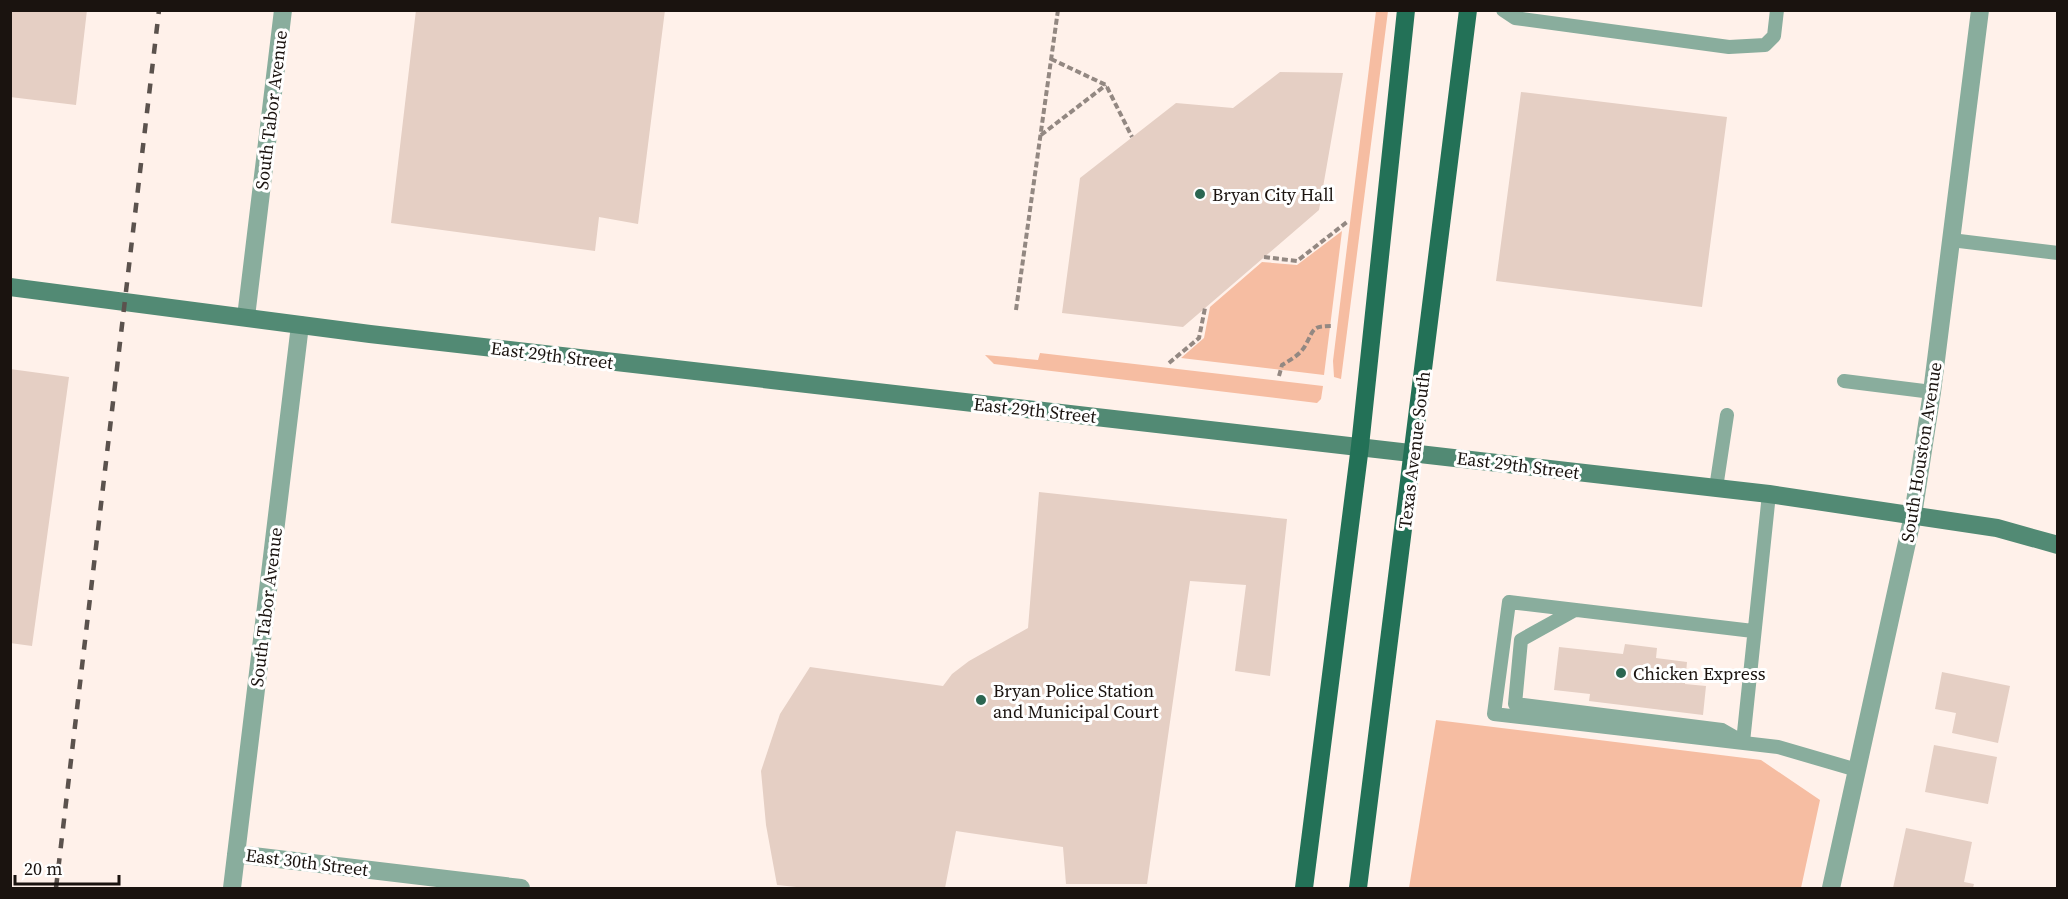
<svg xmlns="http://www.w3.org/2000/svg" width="2068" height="899" font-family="'Source Serif 4',serif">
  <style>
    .green { fill: #f6bda2 }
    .building { fill: #e5cfc4 }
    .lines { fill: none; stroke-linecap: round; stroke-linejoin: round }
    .path { stroke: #938882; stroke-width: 4; stroke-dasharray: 6 3; stroke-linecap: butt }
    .lane { stroke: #89ad9d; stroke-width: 14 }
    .street { stroke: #89ad9d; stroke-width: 18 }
    .secondary { stroke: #528a74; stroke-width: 18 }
    .primary { stroke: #237157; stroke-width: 18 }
    .rail { stroke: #5b524d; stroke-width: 4.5; stroke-dasharray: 10 10; stroke-linecap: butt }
    .poi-dot { fill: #2b6651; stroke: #fff; stroke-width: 2 }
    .labels { text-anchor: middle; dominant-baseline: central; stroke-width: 6; stroke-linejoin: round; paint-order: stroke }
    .street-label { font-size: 18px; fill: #1a130f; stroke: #fff }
    .poi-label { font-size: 18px; fill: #1a130f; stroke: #fff; text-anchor: start }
  </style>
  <rect width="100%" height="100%" fill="#fff1ea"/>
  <path class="green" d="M1376 11H1388L1341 379 1334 377 1333 361Z
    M1342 231 1324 375 1181 358 1204 338 1210 307 1262 262 1297 265Z
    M1040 353 1323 386 1321 399 1317 403 994 364 985 355 1038 360Z
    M1436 720 1761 760 1820 800 1801 888H1409Z"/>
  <path class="building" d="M10 10H87L76 105 10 97Z
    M416 10H665L638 224 599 217 595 251 391 223Z
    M1280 72 1343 73 1319 210 1183 327 1062 313 1080 178 1176 103 1233 108Z
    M1521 92 1727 117 1702 307 1496 281Z
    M10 369 69 377 32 646 10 643Z
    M1039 492 1287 519 1270 676 1235 671 1246 585 1190 581 1147 884H1066L1063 847 956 831 945 888H806L777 885 766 825 761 771 780 714 810 667 943 686 952 674 969 661 1028 628Z
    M1625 644 1657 648 1656 658 1687 662 1685 684 1706 686 1703 715 1589 701 1590 694 1554 690 1559 647 1623 654Z
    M1942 672 2010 686 1998 743 1952 733 1956 713 1935 709Z
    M1934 745 1997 757 1988 804 1925 792Z
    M1906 828 1972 842 1964 882 1974 884 1973 888H1893Z"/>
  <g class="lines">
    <path class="path" d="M1051 59 1106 85 1132 137
      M1041 135 1106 85
      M1264 257 1297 261 1347 222
      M1016 310 1058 10
      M1169 363 1199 338 1205 308
      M1279 376 1282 365C1290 360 1300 355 1305 346 1315 328 1311 326 1334 326"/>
    <path class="lane" d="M1503 10 1515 18 1729 47 1765 45 1774 36 1777 10
      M1951 240 2058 253
      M1844 381 1932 392
      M1716 488 1727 415
      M1575 610 1521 640 1515 704 1722 730 1743 742 1769 494
      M1753 631 1509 602 1494 714 1778 747 1857 770"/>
    <path class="street" d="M246 317 283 10
      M236 854 521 888
      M232 888 300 325
      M1831 888 1913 515 1932 392 1980 10"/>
    <path class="secondary" d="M10 287 370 334 1769 494 1997 528 2058 545"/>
    <path class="primary" d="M1304 888 1360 446 1406 10
      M1358 888 1468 10"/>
    <path class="rail" d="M56 888 159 10"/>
  </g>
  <g class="poi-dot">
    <circle cx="1200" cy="194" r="6"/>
    <circle cx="1621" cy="673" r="6"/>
    <circle cx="981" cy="700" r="6"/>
  </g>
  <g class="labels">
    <g class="street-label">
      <text transform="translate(271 110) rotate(-83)">South Tabor Avenue</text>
      <text transform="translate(552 355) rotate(7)">East 29th Street</text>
      <text transform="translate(1035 410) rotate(6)">East 29th Street</text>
      <text transform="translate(1414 450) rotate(-83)">Texas Avenue South</text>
      <text transform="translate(1921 452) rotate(-81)">South Houston Avenue</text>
      <text transform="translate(1518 465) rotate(7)">East 29th Street</text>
      <text transform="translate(266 607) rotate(-83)">South Tabor Avenue</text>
      <text transform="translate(307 862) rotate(7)">East 30th Street</text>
    </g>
    <g class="poi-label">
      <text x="1212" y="194">Bryan City Hall</text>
      <text x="1633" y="673">Chicken Express</text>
      <text x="993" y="690">Bryan Police Station<tspan x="993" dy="21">and Municipal Court</tspan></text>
    </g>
  </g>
  <rect width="2068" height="899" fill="none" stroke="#1a130f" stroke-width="24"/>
  <path d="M15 875v9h104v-9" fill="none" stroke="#1a130f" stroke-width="3"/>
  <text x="24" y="875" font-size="18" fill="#1a130f" stroke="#ffffff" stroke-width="4.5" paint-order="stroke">20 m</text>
</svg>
